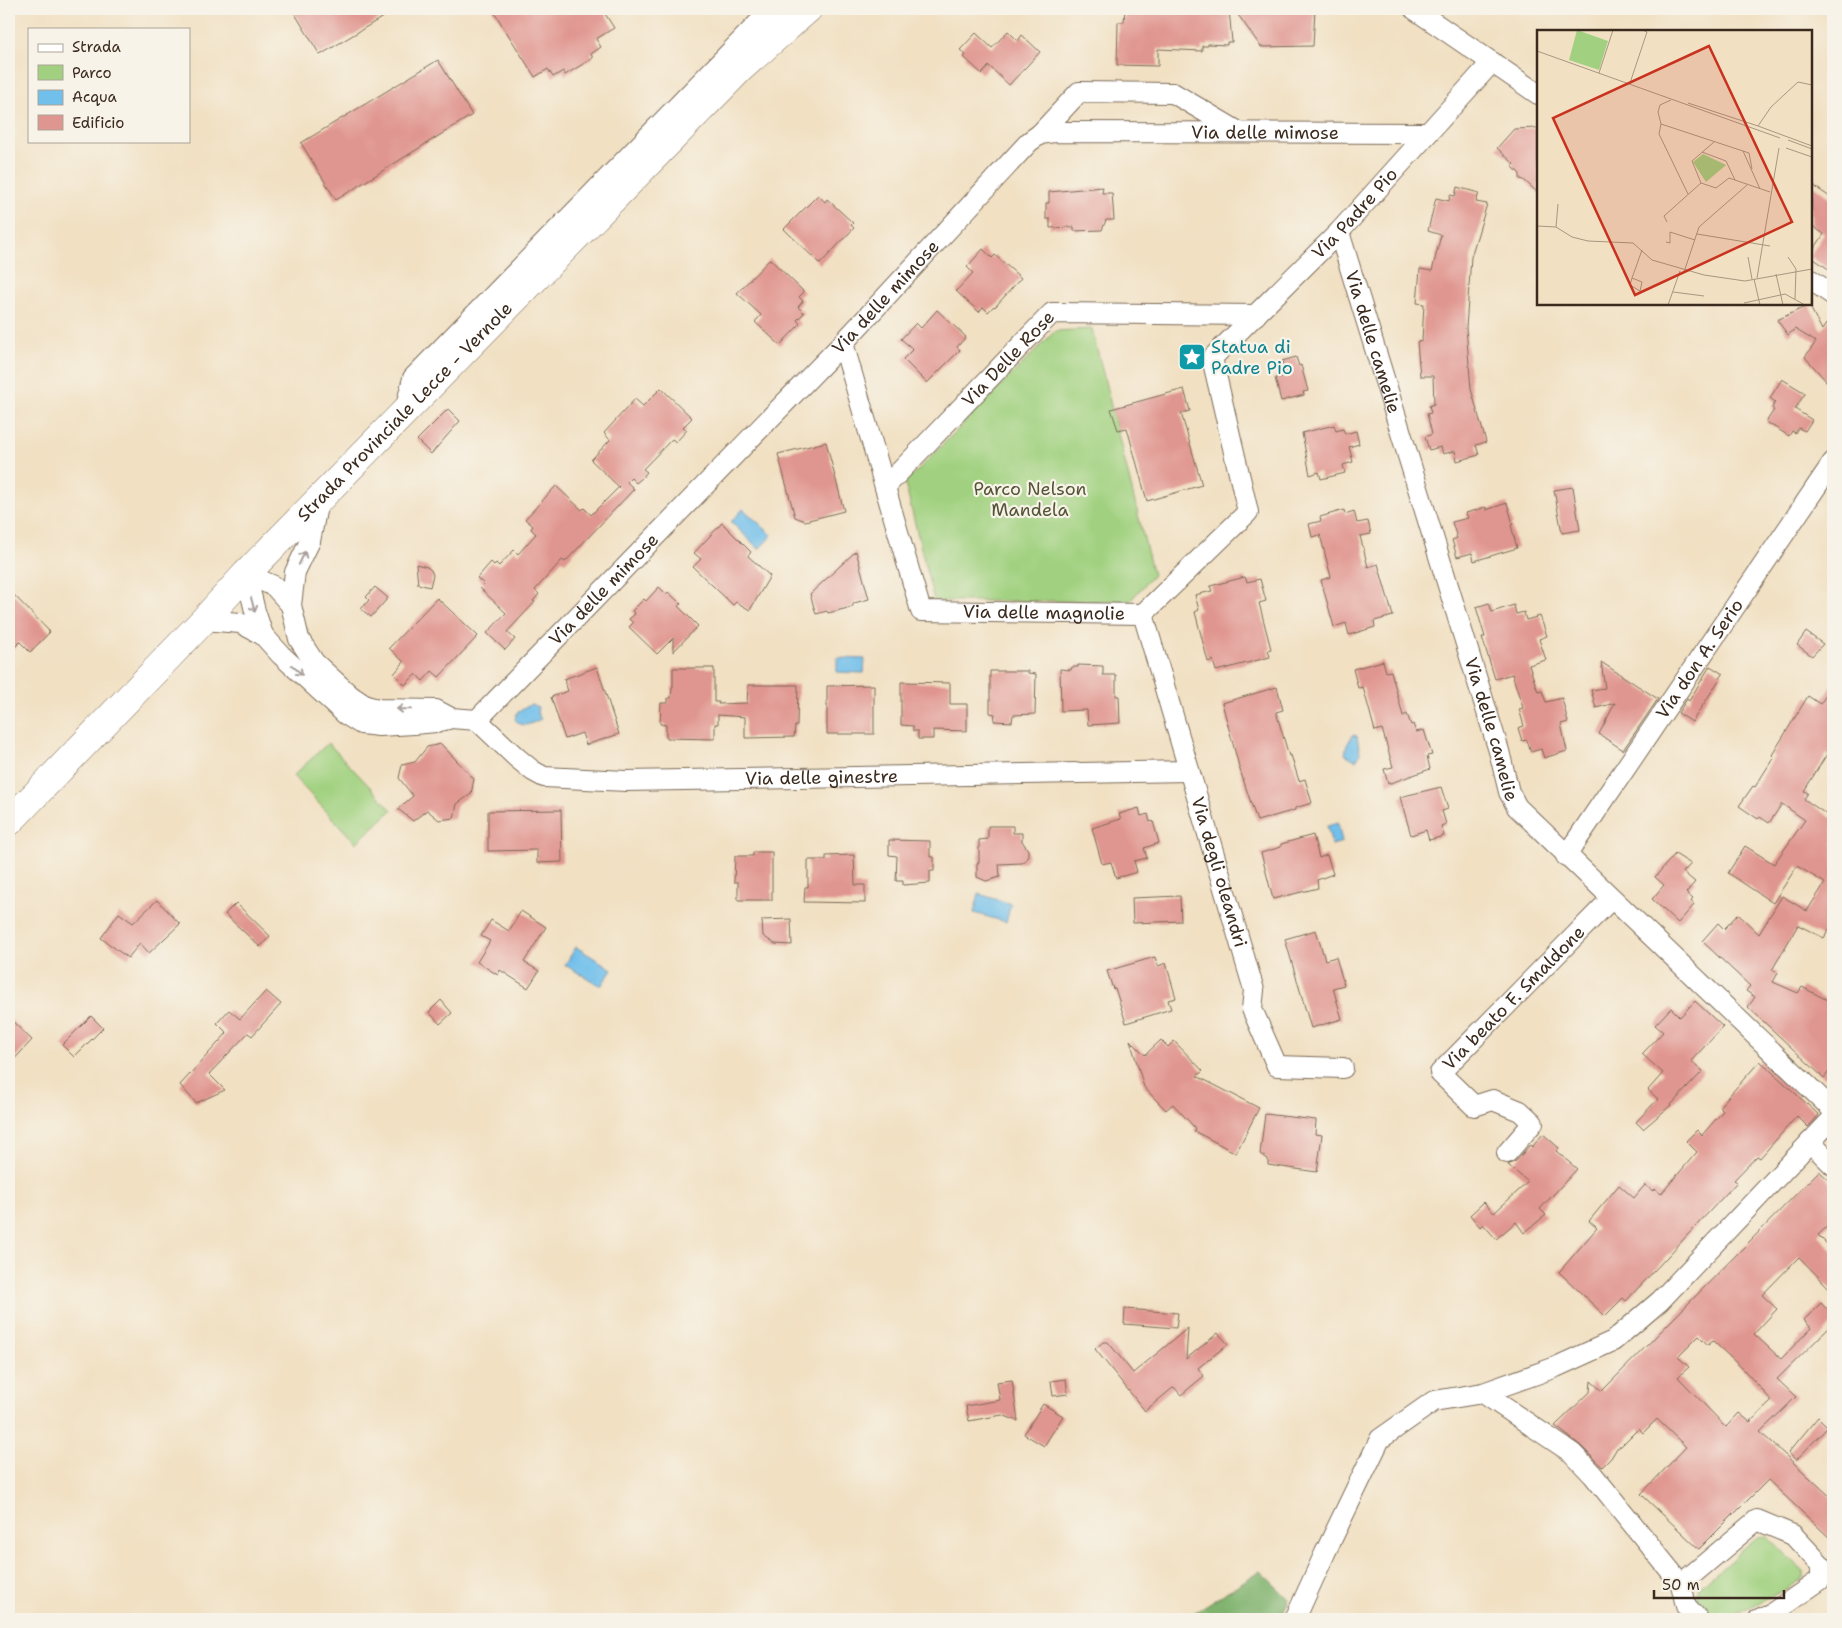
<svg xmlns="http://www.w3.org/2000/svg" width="1842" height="1628" font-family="'Shantell Sans',sans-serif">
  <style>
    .green { fill: #a1d180; stroke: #6e7e4f }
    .forest { fill: #80b36e; stroke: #5e6e46 }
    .water { fill: #71bfeb; stroke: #567484 }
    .building { fill: #e09690; fill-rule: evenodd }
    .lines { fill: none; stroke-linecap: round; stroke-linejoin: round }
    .minor-casing { stroke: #7b6a57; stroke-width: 22 }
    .secondary-casing { stroke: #7b6a57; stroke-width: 29 }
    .minor { stroke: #fff; stroke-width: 20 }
    .secondary { stroke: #fff; stroke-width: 28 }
    .oneway { stroke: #a79f9a }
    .labels { text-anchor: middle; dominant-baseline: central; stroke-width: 4.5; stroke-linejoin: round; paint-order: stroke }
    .street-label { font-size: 18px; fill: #3b2a1e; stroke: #f7f3e8 }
    .culture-label { font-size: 18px; fill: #0d838f; stroke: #f7f3e8; text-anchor: start }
    .park-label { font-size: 18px; fill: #545436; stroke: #f7f3e8 }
    .inset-road { fill: none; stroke: #a89780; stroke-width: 1 }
    .view { fill: #c8321e; fill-opacity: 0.15; stroke: #c8321e; stroke-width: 2.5 }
    .inset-edge { fill: none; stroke: #3b2a1e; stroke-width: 2.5 }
  </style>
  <rect width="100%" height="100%" fill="#f7f3e8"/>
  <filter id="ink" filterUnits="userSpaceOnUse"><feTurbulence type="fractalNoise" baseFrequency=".02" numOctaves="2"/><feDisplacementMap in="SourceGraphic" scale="10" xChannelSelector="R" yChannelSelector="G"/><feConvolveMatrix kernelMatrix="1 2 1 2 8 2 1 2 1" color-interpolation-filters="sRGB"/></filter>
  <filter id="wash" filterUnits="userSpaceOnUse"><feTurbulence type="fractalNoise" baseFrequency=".0096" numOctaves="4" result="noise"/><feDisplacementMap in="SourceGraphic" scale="20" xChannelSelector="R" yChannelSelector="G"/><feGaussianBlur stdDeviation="1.12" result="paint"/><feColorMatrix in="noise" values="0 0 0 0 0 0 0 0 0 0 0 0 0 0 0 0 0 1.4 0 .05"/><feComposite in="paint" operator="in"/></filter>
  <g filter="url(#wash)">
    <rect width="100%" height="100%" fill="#f1e0c2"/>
    <path class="green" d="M1092 329 1153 575 1130 601H934L905 483 1055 331Z
      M328 743 392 810 356 843 293 776Z
      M1767 1537 1804 1571V1578L1790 1587 1726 1619H1713C1703 1609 1696 1602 1700 1587L1757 1538Z"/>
    <path class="forest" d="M1260 1571 1289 1599 1281 1619H1184Z"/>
    <path class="water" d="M743 509 772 535 759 549 731 522Z
      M837 658 865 659 864 673 837 672Z
      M531 704 538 707 537 713 541 719C532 723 522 730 515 719L517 713Z
      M1353 735 1357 736 1360 753 1357 759 1355 760 1345 754 1347 744Z
      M1338 823 1342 842 1332 845 1327 826Z
      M979 894 1011 904 1006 922 974 913Z
      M576 947 612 969 601 986 565 965Z"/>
    <g id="blocks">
      <path class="building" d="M292 9H396L320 55Z
        M492 9H602L614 28 596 39 601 47 591 54 593 58 565 75 563 71 553 77 548 69 535 77Z
        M1125 9H1229L1232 42H1227V45L1208 44V46H1202V51L1158 49V66L1117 65 1118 22H1124Z
        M1234 9H1315L1313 46 1261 47Z
        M1008 31 1018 41 1022 35 1040 52 1009 85 989 66 982 74 964 57 966 55 960 50 976 33 992 48Z
        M438 60 472 115 336 200 301 143Z
        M1538 128V193L1524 180 1520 179V174L1512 166 1514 164 1497 148 1514 129Z
        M1811 184 1833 199V272L1811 257V254L1824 234 1811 225Z
        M1103 187 1102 193H1112L1114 220H1106L1102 230 1074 231V227L1050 228V219H1046V203H1049V192Z
        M1457 187 1479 193 1476 202 1487 204 1471 257 1466 328 1471 389 1486 442 1476 445 1479 455 1457 461 1455 451 1443 454 1441 447 1429 450 1425 437 1432 434 1427 414 1431 413 1429 406 1434 404 1433 376H1420L1417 342 1422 341 1424 304 1417 303 1420 269 1432 271 1441 235 1428 231 1431 218 1436 198 1449 201 1450 195 1455 196Z
        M818 195 825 202 827 199 853 223 851 225 854 228 820 264 784 229Z
        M983 249 992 258 995 255 1021 278 995 307 994 306 988 312 983 307 979 312 956 291 973 273 967 267Z
        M770 259 804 292 799 297 803 301 798 307 804 313 797 320 800 324 780 345 755 322 761 315 737 293Z
        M1809 305 1822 330 1833 314V389L1805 357 1816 342 1795 329 1788 335 1777 320Z
        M937 310 966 337 957 347 960 350 927 383 903 359 913 349 901 339 916 323 921 328Z
        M1296 357 1299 366 1301 365 1308 391 1303 392 1304 395 1281 401 1275 378 1286 376 1282 361Z
        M1782 379 1805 393 1795 409 1812 420 1805 431 1798 428 1795 433 1792 431 1789 436 1766 422 1774 410 1772 408 1775 402 1770 398Z
        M661 388 692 418 683 427 687 430 676 442 672 439 643 469 647 472 642 478 636 483 631 478 627 482 634 489 565 562 562 560 535 590 539 594 533 601 535 602 507 632 515 639 505 650 487 633 506 613 480 588 484 584 477 578 491 562 494 565 496 563 499 566 514 550 518 554 536 534 531 529 533 526 525 519 556 486 582 510 584 508 591 515 619 487 591 460 610 440 604 433 635 399 643 406Z
        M1184 389 1190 411 1181 413 1202 485 1147 501 1127 428 1118 430 1111 409Z
        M448 409 460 421 431 454 417 440Z
        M1334 425 1336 431 1343 429 1345 434 1356 431 1359 444 1349 447 1353 462 1343 465 1345 473 1321 479 1319 472 1310 475 1302 433Z
        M826 442 844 511 805 521 795 517 778 454Z
        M1573 487 1580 530 1562 533 1554 490Z
        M1507 503 1513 524 1511 525 1517 548 1474 561 1472 553 1457 557 1452 540 1457 538 1452 522 1468 518 1466 513 1486 507V510Z
        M1344 510 1345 514 1354 511 1357 523 1368 521 1371 534 1360 536 1368 567 1378 564 1393 616 1374 621 1375 627 1349 635 1346 623 1334 627 1321 580 1331 577 1320 535 1312 537 1309 524 1321 521 1320 517Z
        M722 523 751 552 748 556 770 576 750 610 736 602 733 605 693 567 701 559 694 553Z
        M856 551 869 599 854 603 852 607 828 613 827 611 816 614 810 594Z
        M416 564 427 567 431 570 433 575 430 587 418 584Z
        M1245 577 1247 582 1260 579 1266 601 1259 603 1271 649 1268 650 1270 657 1216 671 1213 660 1208 662 1195 612 1199 610 1195 595 1212 591 1210 586Z
        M375 587 388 598 371 617 361 609 369 600 366 597Z
        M659 587 666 594 668 592 681 604 678 606 698 626 673 652V638L657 654 629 627 633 623 629 619 635 614 632 611 644 599 646 601Z
        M9 590 50 632 30 652 20 642 9 653Z
        M437 598 478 636 439 677 432 671 423 681 416 674 405 685 394 674 404 662 389 648Z
        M1489 603 1492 612 1514 605 1516 614 1524 612 1526 620 1540 616 1547 636 1539 639 1546 660 1529 665 1538 692 1542 691 1546 702 1562 698 1568 722 1561 724 1567 751 1544 758 1541 749 1531 752 1527 740 1522 741 1518 728 1524 726 1519 709 1523 708 1512 674 1495 679 1482 637H1485L1476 607Z
        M1806 632 1823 644 1812 656 1797 645Z
        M1383 661 1386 672 1391 671 1403 716 1407 714 1411 725 1413 724 1416 732 1424 730 1432 755 1427 756 1430 769 1388 784 1384 769 1393 767 1382 729 1375 731 1363 687 1358 688 1353 669Z
        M1601 662 1658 699 1623 750 1599 734 1615 703 1596 708 1591 690 1605 688Z
        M1078 665 1103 666V675H1116V696H1119L1120 723 1088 725 1087 710 1061 711 1060 669 1071 670 1072 667H1078Z
        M1710 666 1723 674 1692 722 1678 713 1687 699 1689 701Z
        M597 667 619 734 586 745 582 733 565 739 551 697 568 691 564 679Z
        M673 668H714V702H719L718 704 747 703 748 685H798L797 726H795L794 737 745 738V717L718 715V724H715V739L666 738V725L660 724 661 703H668V698H671L672 687H673Z
        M990 671H1028V673L1036 674 1035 714 1013 715 1012 722 994 721 995 714 990 713Z
        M901 682 950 683V704H967V731L933 730V739H918V731H913V726L901 725Z
        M874 685V734H827V686Z
        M1833 685V758L1827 754 1804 791 1808 793 1804 799 1833 819V930L1829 929 1824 938 1798 925 1772 970 1778 973 1773 982 1798 993 1802 987 1833 1003V1067L1824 1078 1748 1007 1755 997 1746 991 1750 986 1702 941 1718 923 1724 929 1738 914 1759 934 1782 896 1807 911 1825 883 1797 866 1773 903 1728 873 1745 846 1774 864 1805 820 1782 804 1769 823 1760 817 1758 819 1739 806 1753 786 1755 787 1774 757 1772 755 1808 696 1820 704Z
        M1277 687 1283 710 1276 712 1289 756 1291 755 1299 781 1305 779 1312 803 1295 808V810L1257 821 1240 770 1222 703Z
        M441 744 474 779 471 794 457 804 454 818 439 820 427 810 413 821 398 809 413 796 399 778 402 765 415 762 427 747Z
        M1441 787 1448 809 1442 811 1446 824 1441 826 1444 836 1429 840 1426 830 1411 835 1400 797Z
        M1139 808 1141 816 1148 814 1150 822 1153 821 1159 843 1144 848 1147 858 1134 861 1137 872 1116 878 1111 862 1102 864 1092 828 1121 819 1119 814Z
        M561 810 562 862 537 863V850L488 851V811Z
        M988 826H1013V833H1022V841L1028 850V855L1026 860 1022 863 999 864 1000 877 986 881 977 877V863H979V840L988 839Z
        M1313 835 1319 858 1327 855 1333 874 1317 880 1318 888 1273 899 1261 853 1281 847V844Z
        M889 840 930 841V857H934V871H930V883L903 885V881H896L897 856 889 855Z
        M753 852H772V900H738V882H734L735 856H753Z
        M1675 854 1691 864 1683 872 1695 882 1686 893 1693 899 1691 901 1694 905 1678 923 1652 899 1664 885 1655 877Z
        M854 855 855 885H865V903L804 902 805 887H808V860H826V856Z
        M1180 896 1181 921 1133 923 1132 898Z
        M157 900 180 924 149 953 140 943 128 958 101 938 119 913 133 923Z
        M236 903 270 936 260 947 225 914Z
        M521 911 546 927 524 962 539 971 528 988 500 970 498 975 477 962 490 941 481 936 491 920 509 931Z
        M791 919 792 945 775 944 763 936 762 920Z
        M1316 930 1325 960 1336 957 1344 985 1333 988 1342 1019 1311 1028 1285 939Z
        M1155 957 1158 966 1166 963 1176 998 1168 1000 1171 1009 1126 1023 1115 988 1113 989 1107 971Z
        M266 991 281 1004 252 1036 248 1033 209 1074 225 1090 196 1103 180 1085 227 1033 217 1023 229 1010 240 1019Z
        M441 1000 452 1013 440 1024 429 1012Z
        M1695 1001 1723 1027 1691 1061 1703 1071 1670 1106 1643 1129 1636 1122 1658 1099 1648 1090 1663 1073 1642 1054 1663 1032 1655 1025 1671 1008 1680 1017Z
        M91 1016 103 1028 74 1057 62 1045Z
        M9 1018 32 1040 9 1065Z
        M1130 1040 1145 1055 1161 1040 1168 1047 1174 1041 1203 1071 1197 1076 1259 1108 1236 1153 1194 1131 1195 1128 1173 1104 1166 1110 1156 1100 1144 1087Z
        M1760 1061 1819 1115 1808 1127 1797 1116 1760 1158 1757 1156 1734 1180 1737 1182 1626 1301 1623 1298 1605 1316 1559 1272 1597 1228 1589 1221 1619 1185 1634 1198 1645 1185 1653 1191 1655 1189 1661 1194 1697 1152 1686 1141 1697 1130 1702 1135 1723 1111 1719 1107Z
        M1265 1114 1316 1120 1315 1134 1322 1135 1317 1172 1268 1165V1159L1260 1154Z
        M1543 1134 1559 1148 1556 1151 1577 1169 1540 1209 1546 1215 1524 1233 1516 1222 1496 1239 1483 1224 1480 1227 1470 1215 1484 1202 1494 1213 1528 1182 1508 1165 1516 1161 1530 1145 1532 1147Z
        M1819 1171 1833 1184V1221L1818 1235 1833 1250V1292L1799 1257 1762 1295 1777 1309 1754 1334 1781 1359 1811 1328 1812 1329 1804 1320 1821 1303 1833 1316V1324L1777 1379 1796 1397 1760 1432 1833 1499V1541L1768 1480 1699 1549 1641 1494 1686 1447 1657 1419 1643 1433 1639 1428 1621 1446 1617 1448 1611 1458 1602 1467 1580 1445 1555 1426 1590 1392 1591 1381 1602 1391ZM1699 1336 1708 1345 1713 1341 1744 1370 1772 1401 1750 1422 1739 1413 1726 1427 1678 1377 1689 1367 1678 1357Z
        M1125 1309 1178 1313 1176 1328 1124 1324Z
        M1188 1328 1186 1359 1218 1333 1228 1344 1198 1368 1204 1376 1181 1395 1174 1387 1145 1411 1095 1349 1103 1342H1108L1133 1373Z
        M1066 1379 1068 1394 1053 1396 1051 1381Z
        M1012 1380 1018 1421 1002 1415 969 1421 966 1406 1000 1400 997 1382Z
        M1043 1404 1063 1416 1044 1446 1024 1434Z
        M1818 1417 1828 1427 1796 1460 1788 1453Z"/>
    </g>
  </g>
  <g filter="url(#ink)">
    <use href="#blocks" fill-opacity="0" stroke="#7b6a57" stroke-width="1"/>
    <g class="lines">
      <g class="minor-casing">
        <g id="minor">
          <path d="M1414 9 1538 94"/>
          <path d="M1040 134 1079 92 1173 93 1239 132"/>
          <path id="s1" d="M1339 232 1499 751 1509 792 1517 807 1833 1110"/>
          <path d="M1811 280 1833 295"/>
          <path id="s2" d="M843 343 921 611 1143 614 1248 512 1212 358 1339 232 1492 62"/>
          <path d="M405 411 413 378 772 9"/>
          <path id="s3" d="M885 487 1052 313 1256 315"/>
          <path d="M318 501 310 541 295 572 291 605 299 639 314 662 351 696 366 706 378 709 436 710 451 718 477 720"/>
          <path d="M246 574 255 611 263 635"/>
          <path d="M246 574 274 586 291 605"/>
          <path id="s4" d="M1143 614 1254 990 1252 1009 1277 1066 1343 1068"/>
          <path d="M204 620 240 623 263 635 281 655 345 714 361 724 379 726 414 724 436 722 448 719"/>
          <path id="s5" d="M477 720 843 343 1029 142 1040 134 1054 132 1428 133"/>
          <path id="s6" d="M477 720 516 757 533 771 544 777 626 781 1189 771"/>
          <path id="s7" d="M1566 856 1833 462"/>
          <path d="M1810 1142 1833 1165"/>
          <path id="s8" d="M1507 1153 1533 1123 1520 1111 1493 1100 1474 1106 1440 1073 1611 899"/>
          <path d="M1483 1393 1572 1453 1593 1475 1681 1584 1686 1606 1698 1619"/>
          <path d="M1681 1584 1757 1520 1793 1535 1822 1566 1820 1580 1774 1612 1759 1619"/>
          <path d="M1295 1619 1325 1553 1380 1439 1434 1401 1483 1393 1556 1367 1613 1341 1660 1301 1833 1118"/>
        </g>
      </g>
      <g class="secondary-casing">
        <g id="secondary">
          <path id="s9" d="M9 822 204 620 246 574 741 68 808 9"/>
        </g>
      </g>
      <use href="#minor" class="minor"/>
      <use href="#secondary" class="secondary"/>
    </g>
    <defs><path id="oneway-shaft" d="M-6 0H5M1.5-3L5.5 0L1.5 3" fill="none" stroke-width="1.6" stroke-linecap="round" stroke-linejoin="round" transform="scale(1.25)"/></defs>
    <g class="oneway">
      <use href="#oneway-shaft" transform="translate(302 558) rotate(-65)"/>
      <use href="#oneway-shaft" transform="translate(253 605) rotate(75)"/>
      <use href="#oneway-shaft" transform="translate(297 670) rotate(43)"/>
      <use href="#oneway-shaft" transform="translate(404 709) rotate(-179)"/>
    </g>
  </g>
  <defs>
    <g id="sight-square" transform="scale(1.4375)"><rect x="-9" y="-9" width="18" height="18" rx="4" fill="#0f9aa8" stroke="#f7f3e8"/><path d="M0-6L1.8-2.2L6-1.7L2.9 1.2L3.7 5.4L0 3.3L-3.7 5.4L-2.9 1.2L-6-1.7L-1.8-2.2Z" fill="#fff"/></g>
  </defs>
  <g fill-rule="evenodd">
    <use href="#sight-square" x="1192" y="357"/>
  </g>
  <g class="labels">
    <g class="street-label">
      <text stroke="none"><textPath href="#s5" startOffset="1038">Via delle mimose</textPath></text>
      <text stroke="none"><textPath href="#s2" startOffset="1009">Via Padre Pio</textPath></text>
      <text stroke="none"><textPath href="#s5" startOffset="588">Via delle mimose</textPath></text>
      <text stroke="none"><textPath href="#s1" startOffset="115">Via delle camelie</textPath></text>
      <text stroke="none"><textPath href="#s3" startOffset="178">Via Delle Rose</textPath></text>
      <text stroke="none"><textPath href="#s9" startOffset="570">Strada Provinciale Lecce - Vernole</textPath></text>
      <text stroke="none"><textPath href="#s5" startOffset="182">Via delle mimose</textPath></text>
      <text stroke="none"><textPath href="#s2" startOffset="402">Via delle magnolie</textPath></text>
      <text stroke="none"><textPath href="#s7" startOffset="238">Via don A. Serio</textPath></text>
      <text stroke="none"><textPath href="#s1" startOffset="520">Via delle camelie</textPath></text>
      <text stroke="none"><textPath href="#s6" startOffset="366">Via delle ginestre</textPath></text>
      <text stroke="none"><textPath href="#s4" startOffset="269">Via degli oleandri</textPath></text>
      <text stroke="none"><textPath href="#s8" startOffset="259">Via beato F. Smaldone</textPath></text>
    </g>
    <g class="culture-label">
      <text x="1211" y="347">Statua di<tspan x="1211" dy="21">Padre Pio</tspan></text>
    </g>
    <g class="park-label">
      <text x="1030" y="489">Parco Nelson<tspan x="1030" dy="21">Mandela</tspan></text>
    </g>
  </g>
  <g transform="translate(1537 30)">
    <rect width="275" height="275" fill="#f1e0c2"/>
    <path d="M40 0 71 11 62 40 32 30ZM166 124 189 135 169 152 156 132Z" fill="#a1d180"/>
    <path class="inset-road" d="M0 21 243 108M62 43 76 0M93 53 110 2 106 0M151 73 221 96 234 77 261 52 275 55M124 94 206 121 223 159M124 94 122 104 151 164M124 94 121 82 123 75 134 70M221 96 275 116M251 110 275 119M177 112 155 131 164 153 179 158 192 148 233 162M249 118 275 127M206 121 212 123 215 139M165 122 189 131 198 150M130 192 127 186 164 153M0 196 19 197 35 207 51 211 96 213 115 230 167 245 208 251 275 239M19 197 21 174M160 204 233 216M129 212 133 213V202L158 210M211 227 215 249M251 227 259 239 258 269M147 242 162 197 210 155M239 244 246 275M95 248 93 255 103 261 105 252 95 248 105 220M220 248 242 118M217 249 223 275M136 262 167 266M207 273 248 264 268 275M131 275 143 241M274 275 275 238"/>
    <path class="view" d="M172 16 255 192 98 265 16 88Z"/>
    <rect width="275" height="275" class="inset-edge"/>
  </g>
  <rect width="1842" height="1628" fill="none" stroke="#f7f3e8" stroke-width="30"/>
  <rect x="28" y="28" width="162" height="115" fill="#f7f3e8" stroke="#aca397"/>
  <rect x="38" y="44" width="25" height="8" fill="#ffffff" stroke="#aca397"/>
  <text x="72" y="52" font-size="15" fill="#3b2a1e">Strada</text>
  <rect x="38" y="65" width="25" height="15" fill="#a1d180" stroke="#aca397"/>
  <text x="72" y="78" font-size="15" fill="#3b2a1e">Parco</text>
  <rect x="38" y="90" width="25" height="15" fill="#71bfeb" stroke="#aca397"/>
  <text x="72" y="102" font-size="15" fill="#3b2a1e">Acqua</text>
  <rect x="38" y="115" width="25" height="15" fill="#e09690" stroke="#aca397"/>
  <text x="72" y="128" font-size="15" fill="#3b2a1e">Edificio</text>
  <path d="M1654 1590v8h130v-8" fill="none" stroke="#3b2a1e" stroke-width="2.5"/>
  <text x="1662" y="1590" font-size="15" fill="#3b2a1e" stroke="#f7f3e8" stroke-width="4" paint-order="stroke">50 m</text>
</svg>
